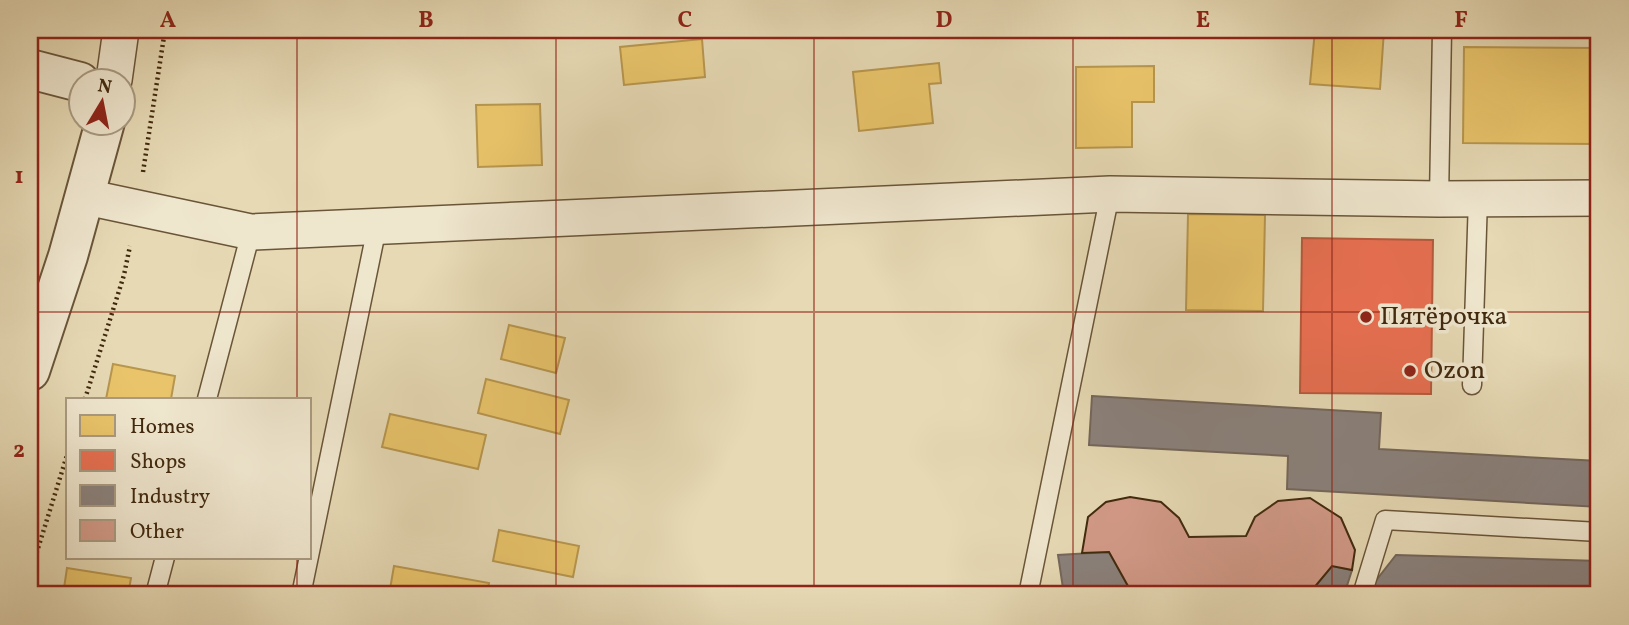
<svg xmlns="http://www.w3.org/2000/svg" width="1629" height="625" font-family="Vollkorn,serif">
  <style>
    .homes { fill: #e9c46a; stroke: #b7964e; stroke-width: 2 }
    .shops { fill: #e76f51; stroke: #b55a3d; stroke-width: 2 }
    .industry { fill: #8a817c; stroke: #74675b; stroke-width: 2 }
    .building { fill: #d29a88; stroke: #41290e; stroke-width: 2 }
    .lines { fill: none; stroke-linecap: round; stroke-linejoin: round }
    .service-casing { stroke: #6a5538; stroke-width: 21 }
    .minor-casing { stroke: #6a5538; stroke-width: 38 }
    .tertiary-casing { stroke: #6a5538; stroke-width: 42 }
    .path { stroke: #41290e; stroke-width: 4.5; stroke-dasharray: 2 3.5; stroke-linecap: butt }
    .service { stroke: #efe6ce; stroke-width: 18 }
    .minor { stroke: #efe6ce; stroke-width: 35 }
    .tertiary { stroke: #efe6ce; stroke-width: 38 }
    .grid { fill: none; stroke: #8f2418; stroke-width: 2; stroke-opacity: 0.55 }
    .poi-dot { fill: #8f2418; stroke: #efe6ce; stroke-width: 2.5 }
    .labels { text-anchor: middle; dominant-baseline: central; stroke-width: 7; stroke-linejoin: round; paint-order: stroke }
    .poi-label { font-size: 26px; fill: #41290e; stroke: #efe6ce; text-anchor: start }
    .neatline { fill: none; stroke: #8f2418; stroke-width: 2.5 }
    .grid-label { font-size: 23px; text-anchor: middle; font-weight: bold; fill: #8f2418 }
  </style>
  <rect width="100%" height="100%" fill="#e6d9b4"/>
  <filter id="stains"><feTurbulence type="fractalNoise" baseFrequency=".00286" numOctaves="4"/><feColorMatrix values="0 0 0 0 .2 0 0 0 0 .09 0 0 0 0 .02 0 0 0 .5 -.17"/></filter>
  <radialGradient id="worn" r=".72"><stop offset=".6" stop-color="#630" stop-opacity="0"/><stop offset="1" stop-color="#630" stop-opacity=".3"/></radialGradient>
  <path class="homes" d="M1315 30H1384L1380 89 1310 84Z
    M702 39 705 77 624 85 620 47Z
    M1464 47 1599 48V144L1463 143Z
    M939 63 941 83 929 84 933 123 859 131 853 72Z
    M1154 66V102H1132V147L1076 148V67Z
    M540 104 542 165 478 167 476 105Z
    M1188 214 1265 215 1263 311 1186 310Z
    M509 325 565 338 556 373 501 359Z
    M113 364 175 376 171 399H106Z
    M486 379 569 400 560 434 478 413Z
    M390 414 486 435 478 469 382 447Z
    M499 530 579 546 573 577 493 561Z
    M394 566 489 583 487 595H389Z
    M67 568 131 578 128 595H63Z"/>
  <path class="shops" d="M1302 238 1433 240 1431 394 1300 393Z"/>
  <path class="industry" d="M1092 396 1381 413 1379 449 1599 461V507L1287 489 1288 456 1089 445Z
    M1109 552 1133 595H1064L1058 555Z
    M1396 555 1599 561V595H1370L1371 587Z
    M1332 566 1352 570 1344 595H1308Z"/>
  <path class="building" d="M1130 497 1161 502 1179 518 1189 537 1246 536 1255 517 1278 501 1310 498 1341 518 1355 550 1352 570 1332 566 1308 595H1133L1109 552 1082 553 1088 517 1106 502Z"/>
  <g class="lines">
    <g class="service-casing">
      <path id="service" d="M1439 199 1442 30
        M1472 385 1478 198
        M207 399 251 232
        M155 595 165 557
        M301 595 377 227
        M1028 595 1110 194
        M1362 595 1385 520 1599 532"/>
    </g>
    <g class="minor-casing">
      <path id="minor" d="M114 80 121 30
        M86 197 251 232 1110 194 1439 199 1599 198"/>
    </g>
    <g class="tertiary-casing">
      <path id="tertiary" d="M30 69 80 82
        M30 371 68 256 105 122"/>
    </g>
    <path class="path" d="M143 172 165 30
      M85 399 124 275 130 246
      M30 574 68 452"/>
    <use href="#service" class="service"/>
    <use href="#minor" class="minor"/>
    <use href="#tertiary" class="tertiary"/>
  </g>
  <path class="grid" d="M297 30V399M556 30V595M814 30V595M1073 30V595M1332 30V595M30 312H1599M297 557V595"/>
  <g class="poi-dot">
    <circle cx="1366" cy="317" r="7"/>
    <circle cx="1410" cy="371" r="7"/>
  </g>
  <g class="labels">
    <g class="poi-label">
      <text x="1380" y="317">Пятёрочка</text>
      <text x="1424" y="371">Ozon</text>
    </g>
  </g>
  <rect width="1629" height="625" fill="none" stroke="#e6d9b4" stroke-width="77"/>
  <rect x="66" y="398" width="245" height="161" fill="#efe6ce" stroke="#a99a81" stroke-width="2"/>
  <rect x="80" y="415" width="35" height="21" fill="#e9c46a" stroke="#a99a81" stroke-width="2"/>
  <text x="130" y="433" font-size="21" fill="#41290e">Homes</text>
  <rect x="80" y="450" width="35" height="21" fill="#e76f51" stroke="#a99a81" stroke-width="2"/>
  <text x="130" y="468" font-size="21" fill="#41290e">Shops</text>
  <rect x="80" y="485" width="35" height="21" fill="#8a817c" stroke="#a99a81" stroke-width="2"/>
  <text x="130" y="503" font-size="21" fill="#41290e">Industry</text>
  <rect x="80" y="520" width="35" height="21" fill="#d29a88" stroke="#a99a81" stroke-width="2"/>
  <text x="130" y="538" font-size="21" fill="#41290e">Other</text>
  <g transform="translate(102 102) rotate(10)"><circle r="33" fill="#efe6ce" stroke="#a99a81" stroke-width="2"/>
  <path d="M0-5L12 26L0 18L-12 26Z" fill="#8f2418"/>
  <text y="-10" font-size="19" font-weight="bold" text-anchor="middle" fill="#41290e">N</text>
  </g>
  <rect x="38" y="38" width="1552" height="548" class="neatline"/>
  <g class="grid-label">
    <text x="168" y="27">A</text>
    <text x="426" y="27">B</text>
    <text x="685" y="27">C</text>
    <text x="944" y="27">D</text>
    <text x="1203" y="27">E</text>
    <text x="1461" y="27">F</text>
    <text x="19" y="183">1</text>
    <text x="19" y="457">2</text>
  </g>
  <rect width="100%" height="100%" filter="url(#stains)"/>
  <rect width="100%" height="100%" fill="url(#worn)"/>
</svg>
